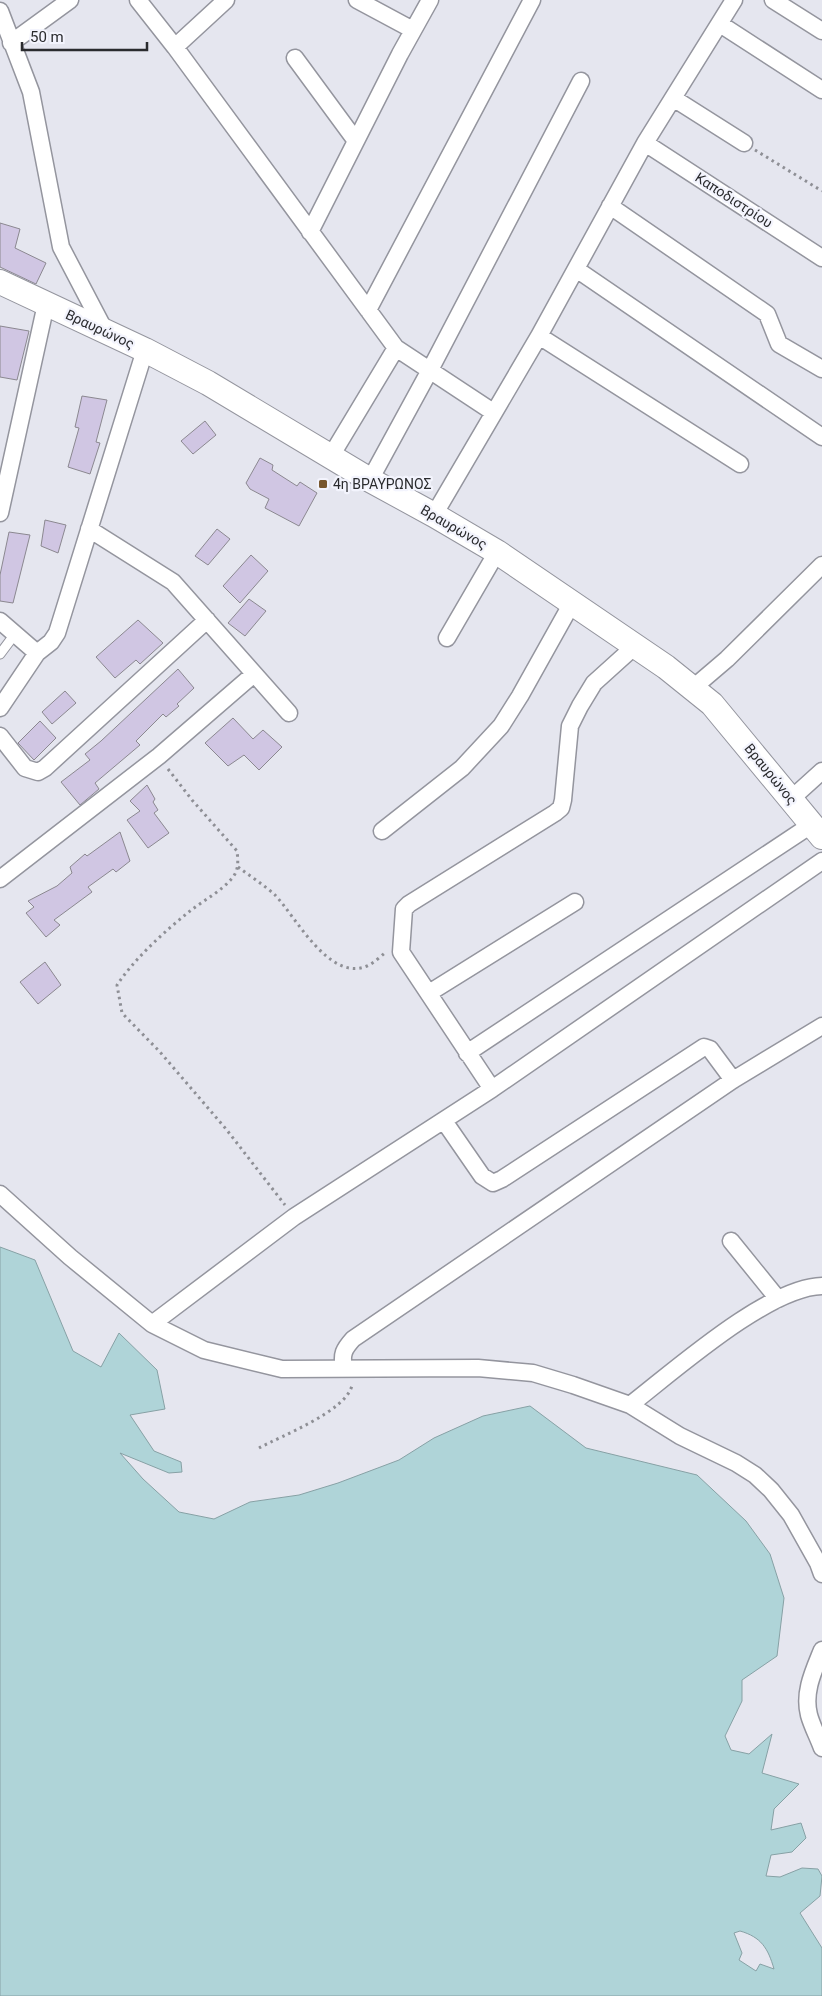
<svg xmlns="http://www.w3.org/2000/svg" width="822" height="1996" font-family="Roboto,sans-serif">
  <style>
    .water { fill: #afd4d8; stroke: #87a1a5; fill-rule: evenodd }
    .building { fill: #d0c6e3; stroke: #8b8890 }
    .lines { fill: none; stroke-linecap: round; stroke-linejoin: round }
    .service-casing { stroke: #94959e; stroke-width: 11 }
    .minor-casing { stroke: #94959e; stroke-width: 19 }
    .secondary-casing { stroke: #94959e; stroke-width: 26 }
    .path { stroke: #8e8f95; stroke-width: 3; stroke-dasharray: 2.5 4; stroke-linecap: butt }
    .service { stroke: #fff; stroke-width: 9 }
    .minor { stroke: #fff; stroke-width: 16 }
    .secondary { stroke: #fff; stroke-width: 24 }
    .poi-dot { fill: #78572e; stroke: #f3f4fd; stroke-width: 2 }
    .labels { text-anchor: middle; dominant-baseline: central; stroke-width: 4.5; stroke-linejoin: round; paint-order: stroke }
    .street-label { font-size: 14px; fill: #2a2b2e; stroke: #f3f4fd }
    .poi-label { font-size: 14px; fill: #2a2b2e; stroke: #f3f4fd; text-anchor: start }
  </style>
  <rect width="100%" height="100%" fill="#e5e6ef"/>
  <path class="water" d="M0 1247 35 1260 73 1351 101 1367 119 1333 157 1370 165 1409 130 1415 154 1451 181 1462 182 1472 169 1473 120 1453 143 1479 179 1512 214 1519 250 1502 299 1495 338 1483 399 1460 434 1438 483 1416 530 1406 586 1448 697 1475 746 1521 770 1554 784 1598 777 1656 742 1680V1701L725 1736 731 1750 749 1754 772 1734 762 1773 799 1784 774 1809 771 1830 801 1823 806 1838 792 1852 771 1855 766 1876 780 1877 802 1868 818 1869 822 1876 820 1896 800 1913 822 1948V1996H0ZM740 1931C761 1937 768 1948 774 1969L760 1964 756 1971 739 1960 742 1953 734 1933Z"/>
  <path class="building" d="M0 223 20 229 15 248 46 263 36 284 0 267Z
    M0 326 29 331 17 380 0 377Z
    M82 396 107 400 96 442 100 443 90 474 68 467 79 428 75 427Z
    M205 421 216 435 193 454 181 441Z
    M260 458 273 465 272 470 297 486 300 482 317 493 299 526 265 508 269 499 250 489 246 483Z
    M45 520 66 525 58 553 41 546Z
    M217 529 230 539 208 565 195 556Z
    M9 532 30 535 13 603 0 601V575Z
    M251 555 268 571 240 603 223 586Z
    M249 599 266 611 245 636 228 623Z
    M138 620 163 643 140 664 136 660 115 678 96 657Z
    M178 669 194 688 177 704 179 706 166 717 163 714 136 741 140 745 95 783 99 789 80 805 61 782 90 760 85 754 101 741Z
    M65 691 76 703 52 724 42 712Z
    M233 718 253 739 263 730 282 747 259 770 244 755 228 766 205 743Z
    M40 721 56 738 34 760 18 743Z
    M147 785 155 799 153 802 158 810 154 813 169 833 148 848 127 820 140 811 130 801Z
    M120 832 130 861 116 872 113 869 88 887 92 892 54 920 60 925 46 937 26 913 34 907 28 901 57 886 72 873 70 867 85 854 87 856Z
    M45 962 61 985 38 1004 20 982Z"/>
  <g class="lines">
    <g class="service-casing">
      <path id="service" d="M0 654 15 634"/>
    </g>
    <g class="minor-casing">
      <path id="minor" d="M138 0 175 47 396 348 493 412
        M357 0 413 30
        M773 0 822 31
        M0 11 31 92 61 247 105 331
        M720 24 822 90
        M11 43 70 0
        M175 47 226 0
        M295 58 356 141
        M673 98 744 143
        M645 143 822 258
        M610 206 767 314 779 344 822 369
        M310 232 400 54 430 0
        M576 269 822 437
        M368 310 532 0
        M539 336 740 464
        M331 456 396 348
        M370 480 430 370 581 81
        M0 513 46 304
        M434 515 539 336 645 143 734 0
        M89 529 173 582 289 713
        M0 621 37 653
        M447 638 497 552
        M693 688 727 659 822 565
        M0 708 37 653 51 642 57 633 145 350
        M0 736 25 768 38 772 45 768 207 620
        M791 799 822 771
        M382 831 462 768 501 726 520 696 572 603
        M0 879 159 756 254 674
        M429 993 575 902
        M467 1053 811 825
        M492 1089 401 952 404 909 409 904 555 813 561 808 563 800 570 726 580 706 594 683 635 646
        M444 1121 482 1176 493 1183 502 1179 704 1047 710 1049 733 1080
        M0 1194 70 1257 152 1324 204 1350 282 1369 478 1368 533 1373 573 1385 630 1405 680 1436 736 1463 755 1475 771 1490 791 1515 818 1563 822 1574
        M731 1241 778 1299
        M152 1324 294 1217 492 1089 822 861
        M344 1368C341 1354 344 1349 353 1339L733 1080 822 1026
        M630 1405C674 1371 768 1287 822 1286
        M822 1650C814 1670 803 1692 809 1715 812 1726 818 1737 822 1748"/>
    </g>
    <g class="secondary-casing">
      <path id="secondary" d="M0 282 145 350 208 383 370 480 434 515 497 552 666 667 712 704 822 837"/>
    </g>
    <path class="path" d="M755 150 822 191
      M168 769 192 800 237 851C238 860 239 869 233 877 222 891 204 900 190 911 164 932 136 957 117 985L122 1013 160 1052 226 1129 285 1205
      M238 867C250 876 264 885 275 895 296 917 329 982 367 966 374 963 381 956 386 952
      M259 1448C281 1436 347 1411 352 1385"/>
    <use href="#service" class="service"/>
    <use href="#minor" class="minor"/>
    <use href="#secondary" class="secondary"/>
  </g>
  <rect class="poi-dot" x="318" y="479" width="10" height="10" rx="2.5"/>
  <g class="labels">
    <g class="street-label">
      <text transform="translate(734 200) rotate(33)">Καποδιστρίου</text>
      <text transform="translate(100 329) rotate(25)">Βραυρώνος</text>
      <text transform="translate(454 527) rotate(30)">Βραυρώνος</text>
      <text transform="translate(771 774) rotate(51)">Βραυρώνος</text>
    </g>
    <g class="poi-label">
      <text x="333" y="484">4η ΒΡΑΥΡΩΝΟΣ</text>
    </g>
  </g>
  <path d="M22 42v8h125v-8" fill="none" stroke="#2a2b2e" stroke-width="2.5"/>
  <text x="30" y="42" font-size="15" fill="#2a2b2e" stroke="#f3f4fd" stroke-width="4" paint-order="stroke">50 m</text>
</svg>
